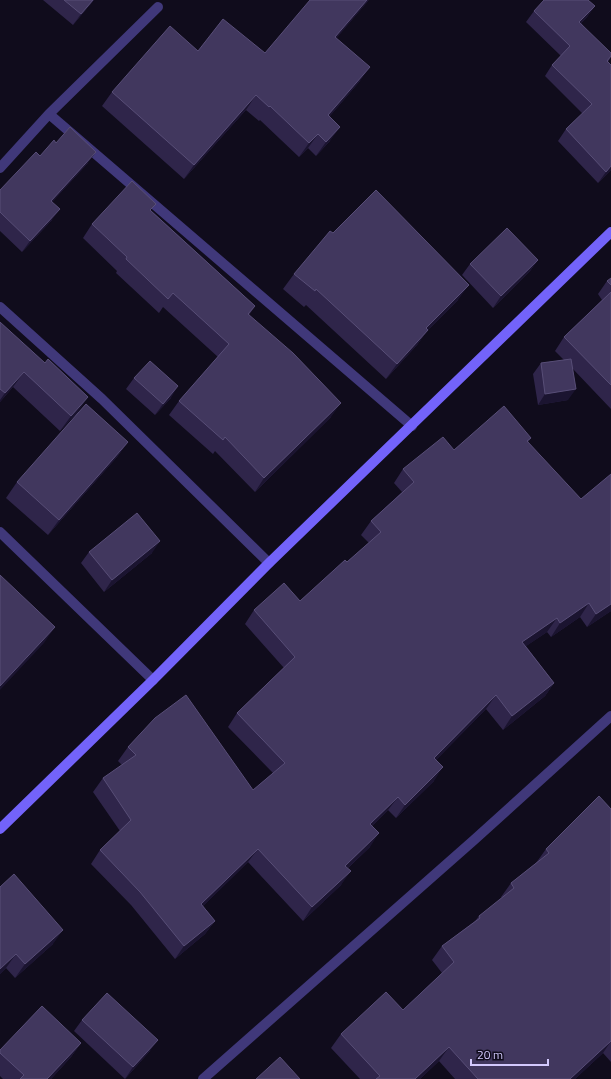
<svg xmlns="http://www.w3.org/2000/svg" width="611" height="1079" font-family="'Titillium Web',sans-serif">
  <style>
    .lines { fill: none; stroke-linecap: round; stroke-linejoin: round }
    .street { stroke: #40387a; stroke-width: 10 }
    .secondary { stroke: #7363fa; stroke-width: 10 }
    .wall { fill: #2f254a }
    .shaded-wall { fill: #1b1430 }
    .building { fill: #41375e; stroke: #584e77 }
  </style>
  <rect width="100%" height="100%" fill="#100c1c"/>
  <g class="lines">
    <path class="street" d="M49 114 412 426
      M0 168 49 114 158 7
      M0 307 102 399 269 563
      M0 532 153 680
      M203 1079 474 840 611 716"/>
    <path class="secondary" d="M0 829 153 680 269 563 611 232"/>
  </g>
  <path class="wall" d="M43 0H94L73 25Z
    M369 0 336 38 360 81 329 117 330 141 316 156 308 148 299 157 260 120 259 121 246 110 184 179 102 106 112 92 198 51 265 53Z
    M595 6 587 17 581 23 611 57 608 62 611 65V170L598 183 558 141 566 129 583 114 545 76 552 65 561 56 526 22 534 11Z
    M56 143 88 163 52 202V220L22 252 0 231V190Z
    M151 211 255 306 249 315 331 417 255 492 215 451 213 454 169 415 179 401 218 357 163 307 159 313 116 273 117 271 83 238 92 224Z
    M333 233 458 300 427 331 417 345 386 379 306 305 304 307 283 289 294 274Z
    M538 260 530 271 493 308 462 275 470 264Z
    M611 278V409L573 369 568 400 538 405 533 374 541 363 564 360 555 351 564 337 602 300 598 294 607 281Z
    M0 322 78 412 60 431 13 387 0 402Z
    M134 378 171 398 155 415 126 389Z
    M531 438 528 442 611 611 587 627 580 617 551 637 547 632 526 646 554 683 545 696 503 730 486 709 436 760 434 781 396 818 388 810 372 826 370 847 348 868 341 885 303 921 248 862 203 906 215 921 205 934 175 959 131 905 91 864 100 850 120 831 93 792 103 778 122 765 118 761 128 747 253 790 273 773 228 727 237 713 284 668 245 624 254 610 300 601 347 562 369 543 361 535 371 521 402 492 394 483 403 469 454 450Z
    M128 442 117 457 48 535 6 498 17 482Z
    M89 552 152 553 104 592 81 563Z
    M611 809V1062L603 1053 575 1079H455L439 1061 420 1079H360L331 1048 341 1034 403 1010 442 973 432 960 442 946 475 921 479 916 502 898 501 897 511 883 536 863 546 849Z
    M0 887 53 944 15 978 6 968 0 974Z
    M82 1020 150 1051 125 1079 74 1031Z
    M81 1043 71 1057 51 1079H3L0 1076V1050Z"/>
  <path class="shaded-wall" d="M93 0H94L73 25 81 14Z
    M367 0H369L325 52 335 37Z
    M595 6 587 17 571 33 579 22Z
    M370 67 360 81 318 130 328 115Z
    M256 95 246 110 184 179 194 165Z
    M340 127 330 141 316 156 326 142Z
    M318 134 308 148 299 157 309 143Z
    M96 152 88 163 43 212 51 201Z
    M611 166V170L598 183 606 172Z
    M60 209 52 220 22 252 30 241Z
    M538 260 530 271 493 308 501 296Z
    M469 285 458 300 427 331 417 345 386 379 397 364 426 328Z
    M24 372 13 387 0 402V400L5 393Z
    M178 386 171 398 155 415 163 404Z
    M576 389 568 400 538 405 545 394Z
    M88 397 78 412 60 431 71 416Z
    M341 403 331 417 255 492 264 478Z
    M128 442 117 457 48 535 59 520Z
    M160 541 152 553 104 592 112 580Z
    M589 603 580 617 551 637 560 623Z
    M611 604V611L587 627 596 614Z
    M557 618 547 632 513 655 522 642Z
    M55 627 44 643 0 690V686Z
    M554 683 545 696 503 730 512 716Z
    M496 695 486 709 425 771 434 758Z
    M443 767 434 781 396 818 405 805Z
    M398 797 388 810 360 837 370 824Z
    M379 833 370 847 336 879 345 866Z
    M258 849 248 862 192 917 201 904Z
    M351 871 341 885 303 921 312 907Z
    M215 921 205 934 175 959 184 946Z
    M63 930 53 944 15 978 25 964Z
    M16 954 6 968 0 974V969Z
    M158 1040 150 1051 125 1079 133 1067Z
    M611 1041 603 1053 575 1079H570Z
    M81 1043 71 1057 51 1079H47Z
    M449 1047 439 1061 420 1079H415Z"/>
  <path class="building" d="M64 0H93L81 14Z
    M310 0H367L335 37 370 67 328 115 340 127 326 142 318 134 309 143 270 106 269 107 256 95 194 165 112 92 170 26 198 51 223 19 265 53Z
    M544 0H588L595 6 579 22 611 53V56L607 61 611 65V166L606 172 566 129 592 104 552 65 570 46 534 11Z
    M70 127 96 152 51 201 60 209 30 241 0 212V190L36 152 40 156 54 140 56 143Z
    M132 181 156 204 150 210 255 306 248 314 293 353 341 403 264 478 225 437 223 440 179 401 229 344 173 293 168 299 126 259 127 257 92 224Z
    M376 190 469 285 426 328 428 330 397 364 316 289 315 291 294 274 330 231 333 233Z
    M507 228 538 260 501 296 470 264Z
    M611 278V285L607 281Z
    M611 292V385L564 337Z
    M0 322 45 363 48 359 88 397 71 416 24 372 5 393 0 389Z
    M571 359 576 389 545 394 541 363Z
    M150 361 178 386 163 404 134 378Z
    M86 404 128 442 59 520 17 482Z
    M504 406 531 438 527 441 581 499 611 474V604L596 614 589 603 560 623 557 618 522 642 554 683 512 716 496 695 434 758 443 767 405 805 398 797 370 824 379 833 345 866 351 871 312 907 258 849 201 904 215 921 184 946 140 892 100 850 131 820 103 778 136 755 128 747 155 718 186 695 253 790 285 763 237 713 295 657 254 610 284 583 300 601 345 560 347 562 381 532 371 521 414 482 403 469 443 437 454 450Z
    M137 513 160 541 112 580 89 552Z
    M0 575 55 627 0 686Z
    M599 796 611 809V1041L570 1079H478L449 1047 415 1079H376L380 1076 341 1034 386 992 403 1010 454 962 442 946 480 918 479 916 514 888 511 883 549 853 546 849Z
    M14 874 63 930 25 964 16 954 0 969V887Z
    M107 993 158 1040 133 1067 82 1020Z
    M42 1006 81 1043 47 1079H20L24 1075 0 1053V1050Z
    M280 1057 300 1079H256Z"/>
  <path d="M471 1059v6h77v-6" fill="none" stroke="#d3c9fd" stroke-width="2"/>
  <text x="477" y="1059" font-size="12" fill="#d3c9fd" stroke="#100c1c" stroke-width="3" paint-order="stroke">20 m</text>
</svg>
